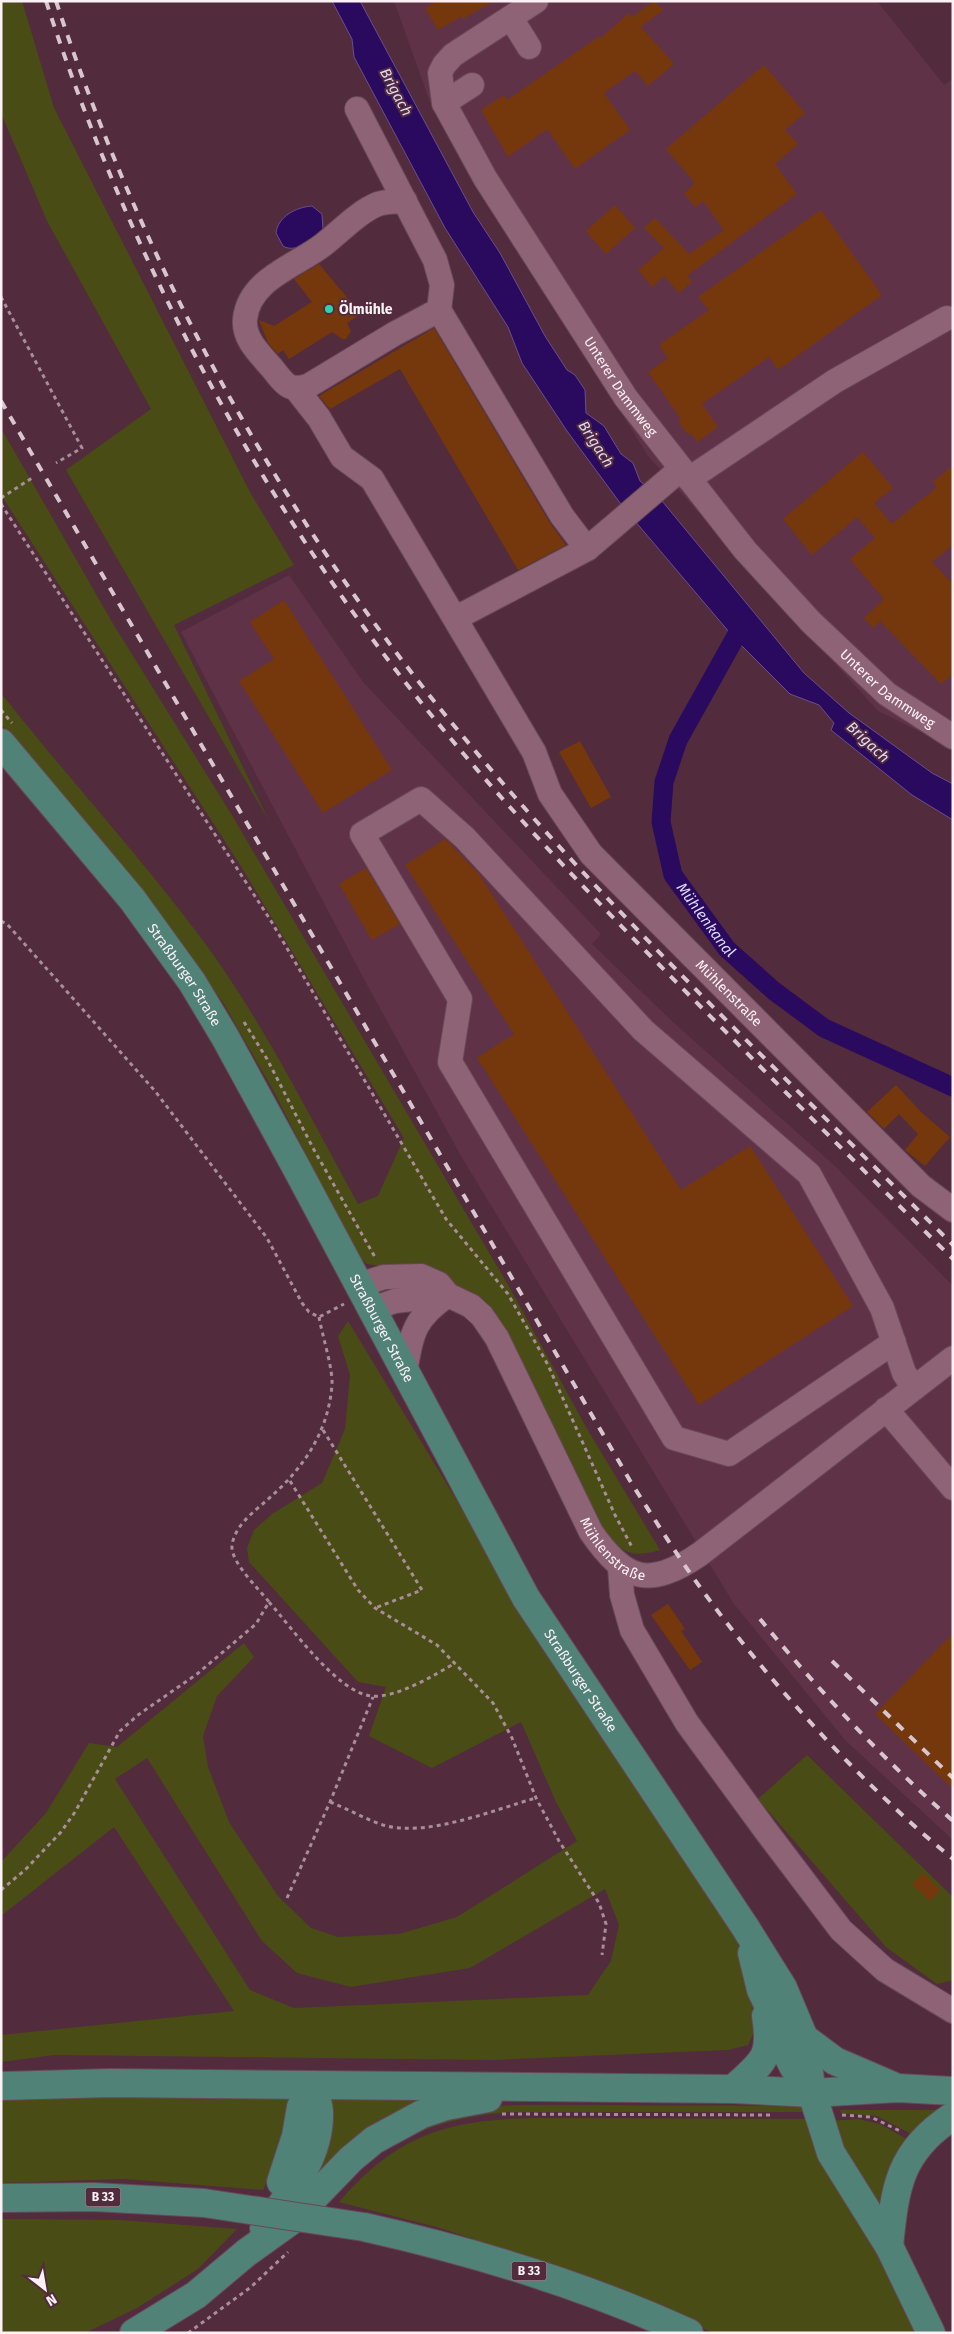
<svg xmlns="http://www.w3.org/2000/svg" width="954" height="2334" font-family="'Fira Sans',sans-serif">
  <style>
    .built { fill: #603248 }
    .green { fill: #4a4c15; fill-rule: evenodd }
    .water { fill: #2a0a5f; stroke: #694f8c }
    .lines { fill: none; stroke-linecap: round; stroke-linejoin: round }
    .canal { stroke: #2a0a5f; stroke-width: 19 }
    .building { fill: #75380c }
    .minor-casing { stroke: #664856; stroke-width: 26 }
    .major-casing { stroke: #664856; stroke-width: 30 }
    .path { stroke: #a78e99; stroke-width: 3; stroke-dasharray: 4 4; stroke-linecap: butt }
    .minor { stroke: #8f6376; stroke-width: 24 }
    .major { stroke: #518278; stroke-width: 28 }
    .rail { stroke: #d7c6cd; stroke-width: 4; stroke-dasharray: 9 9; stroke-linecap: butt }
    .major-bridge-casing { stroke: #664856; stroke-width: 30; stroke-linecap: butt }
    .major-bridge { stroke: #518278; stroke-width: 28 }
    .poi-dot { fill: #2dd4ab; stroke: #522b3d; stroke-width: 2 }
    .labels { text-anchor: middle; dominant-baseline: central; stroke-width: 4; stroke-linejoin: round; paint-order: stroke }
    .shield { fill: #522b3d; stroke: #c9b6be; stroke-width: 1 }
    .shield-label { font-size: 12px; font-weight: bold; fill: #fcf1f5 }
    .poi-label { font-size: 14px; font-weight: bold; fill: #fcf1f5; stroke: #522b3d; text-anchor: start }
    .street-label { font-size: 14px; fill: #fcf1f5; stroke: #522b3d }
    .water-label { font-size: 15px; font-style: italic; fill: #dedaf7; stroke: #522b3d }
  </style>
  <rect width="100%" height="100%" fill="#522b3d"/>
  <path class="built" d="M394 1H877L944 85 953 79V748L878 711 648 456 431 105Z
    M289 575 363 682 601 934 592 944 674 1023 836 1167 953 1286V1840L845 1740 734 1604 461 1156 364 979 181 632Z"/>
  <path class="green" d="M1 1H22L54 108 251 494 294 565 174 625 270 823 66 470 151 409 47 221 1 113Z
    M1 428 112 622 233 817 511 1290 586 1427 660 1550C630 1559 621 1552 602 1529L474 1298C438 1271 410 1270 367 1264L359 1258 273 1090 224 1004 161 918 1 724V693C68 778 142 858 207 946 265 1026 310 1117 358 1204L378 1196 404 1138 239 863 1 495Z
    M348 1321 571 1689 727 1919 740 1949 757 2010 755 2030 748 2045 728 2050 492 2060 55 2055 1 2062V2035L234 2011 114 1827 1 1916V1862L46 1813 89 1743 117 1747 244 1643 254 1657 217 1696 203 1736 208 1767 229 1822 278 1896 311 1928 338 1937 399 1934 457 1917 577 1841 556 1802 521 1722 432 1768 369 1736 386 1687 358 1682 249 1562 247 1548 254 1530 272 1514 322 1483 345 1429 350 1375 338 1336ZM147 1758 262 1941 297 1973 351 1987 470 1968 605 1889 619 1925 611 1961 588 1995 294 2008 250 1990 115 1779Z
    M807 1755 953 1897V1980L937 1984 886 1947 758 1799Z
    M291 2091 277 2160 263 2190 124 2179 1 2183V2096Z
    M332 2099H442L353 2140 343 2148 311 2183 331 2131Z
    M492 2106 526 2105 811 2106V2112H510C456 2116 403 2131 361 2168 350 2178 340 2191 330 2203L323 2202 395 2136Z
    M840 2110H947L915 2136 877 2116 841 2113Z
    M534 2118 812 2119 924 2333H714L601 2285 519 2254 440 2228 339 2202C398 2134 447 2120 534 2118Z
    M858 2119 880 2124 910 2141 882 2219 828 2121Z
    M1 2219 120 2220 237 2229 198 2269 137 2308 85 2333H1Z"/>
  <path class="water" d="M332 1H360L473 212 500 253 545 336 567 370 575 375 585 390 586 413 604 426 621 454 633 463 640 481 662 501 804 673 849 713 932 773 953 784V820L912 795 831 730 834 723 819 705 790 694 735 639 623 507 567 431 522 363 508 327 445 228 354 57 352 39Z
    M312 206 322 214 323 229C314 239 296 254 283 246L276 233C278 216 297 207 312 206Z"/>
  <g class="lines">
    <path class="canal" id="s1" d="M745 620 678 740 664 782 661 822 673 875 727 949 774 991 824 1028 953 1087"/>
  </g>
  <path class="building" d="M437 1H494L463 19 462 16 438 30 425 8Z
    M654 1 663 10 641 27 674 64 648 86 635 71 604 93 630 130 575 169 547 129 508 157 481 110 504 95 507 100 600 36 601 38 629 13 632 17Z
    M764 65 805 113 785 130 798 144 775 164 797 194 687 276 692 282 679 293 664 276 652 287 638 270 664 248 644 228 655 218 689 254 724 230 703 201 695 207 684 193 695 183 666 149Z
    M615 205 635 228 606 254 586 231Z
    M821 210 882 295 778 370 769 357 702 404 718 427 697 442 691 433 688 435 678 421 681 419 648 372 668 358 659 345 709 310 698 297Z
    M319 264 361 314 347 323 351 331 346 339H342L332 332 289 359 283 350 278 354 268 343 259 320 274 326 312 302 294 279Z
    M434 328 550 523 566 545 518 570 400 369 330 409 319 396Z
    M863 452 893 488 874 503 892 524 937 487 933 482 953 465V545L932 562 953 584V674L941 684 880 621 873 628 864 618 884 599 850 559 875 538 857 517 812 555 783 519Z
    M284 600 392 770 323 813 239 681 274 659 250 622Z
    M580 741 611 797 591 808 559 752Z
    M445 839 479 874 681 1190 750 1146 853 1306 699 1405 477 1058 514 1034 405 865Z
    M366 868 400 924 372 940 339 884Z
    M896 1085 921 1112 950 1137 925 1166 905 1150 918 1134 899 1114 884 1129 867 1112Z
    M668 1604 685 1629 681 1631 702 1662 690 1670 651 1615Z
    M953 1633V1789L875 1714Z
    M923 1873 940 1890 930 1901 912 1884Z"/>
  <g class="lines">
    <g class="minor-casing">
      <g id="minor">
        <path id="s2" d="M536 1 453 55 444 65 440 73 444 103 485 178 626 398 745 550 811 622 887 694 953 737"/>
        <path d="M511 18 529 47"/>
        <path d="M444 103 472 85"/>
        <path d="M357 109 435 260 442 285 439 310 562 516 587 549"/>
        <path d="M405 201C396 202 387 201 378 204 358 212 340 232 323 245 296 266 249 279 245 319 243 339 260 354 272 368 284 383 288 392 308 386L394 334 439 310"/>
        <path id="s3" d="M297 390 319 418 342 457 372 479 534 752 550 794 591 854 921 1186 953 1210"/>
        <path d="M689 479 835 381 947 318"/>
        <path d="M456 618 587 549 681 469"/>
        <path id="s4" d="M359 1285 384 1277 421 1276 439 1284 448 1295 471 1306 482 1316 497 1338 591 1532C625 1581 649 1589 700 1554L953 1358"/>
        <path d="M372 1309 395 1301 447 1295"/>
        <path d="M894 1342 729 1454 674 1438 450 1062 460 999 362 834 421 799 465 838 643 1030 809 1174 882 1308 904 1373 914 1388"/>
        <path d="M405 1372C412 1332 414 1318 448 1295"/>
        <path d="M886 1409 953 1488"/>
        <path d="M620 1567 622 1595 632 1630 687 1723 766 1831 841 1930 885 1970 953 2011"/>
      </g>
    </g>
    <g class="major-casing">
      <g id="major">
        <path id="s5" d="M1 743 132 899 192 982 225 1037 296 1167 526 1598 745 1927 783 1988 804 2038 812 2093 831 2153 889 2246 931 2333"/>
        <path d="M752 1953 761 1990 775 2019 786 2052 793 2066 808 2088"/>
        <path d="M804 2038 835 2061 893 2086"/>
        <path d="M1 2086 110 2083 733 2089 812 2093 898 2088 953 2091"/>
        <path d="M733 2089C762 2062 773 2059 766 2016"/>
        <path d="M281 2182 296 2136 301 2107 313 2085"/>
        <path d="M1 2198 94 2197 204 2203"/>
        <path d="M364 2227C476 2252 584 2285 689 2333"/>
        <path d="M264 2228C289 2195 321 2156 319 2111 318 2102 315 2093 313 2085"/>
        <path d="M889 2246C895 2187 899 2151 953 2116"/>
        <path d="M134 2333 196 2295 246 2253 292 2220 351 2159 374 2140 422 2114 446 2106 488 2098"/>
      </g>
    </g>
    <path class="path" d="M1 297 82 448 56 463
      M1 498 32 478
      M1 504 271 921 446 1219 508 1294 548 1365 615 1515 633 1549
      M1 710 12 723
      M1 921 7 924 155 1091 267 1238 302 1303 309 1312 319 1317 344 1304
      M244 1022 267 1059 313 1148 376 1259
      M323 1430 422 1590 375 1608
      M290 1481 358 1590 375 1608 437 1645 493 1703 512 1738 536 1798 559 1841 599 1903 606 1924 602 1955
      M269 1602C292 1628 337 1692 371 1696 395 1699 435 1675 455 1663
      M330 1802C348 1809 365 1819 383 1825 426 1838 493 1810 536 1798
      M1 1890 25 1870 61 1832 75 1812 120 1731 138 1715 197 1674 256 1624 269 1602C259 1589 230 1562 232 1545 235 1526 252 1513 266 1501 302 1470 328 1434 332 1385 333 1368 322 1335 319 1317
      M287 1898 330 1802 373 1697
      M502 2114 771 2115
      M842 2115 871 2117 902 2132
      M188 2333 251 2287 288 2252"/>
    <use href="#minor" class="minor"/>
    <use href="#major" class="major"/>
    <path class="rail" d="M46 1C128 255 257 498 424 706 518 823 624 930 730 1036 804 1111 878 1185 953 1259
      M56 1C143 267 282 520 461 734 611 915 787 1078 953 1245
      M1 401 632 1484C657 1523 681 1562 708 1598 775 1689 866 1788 953 1859
      M760 1619C819 1691 883 1759 953 1821
      M832 1661 953 1778"/>
    <g class="major-bridge-casing">
      <path id="major-bridge" d="M204 2203 364 2227"/>
    </g>
    <use href="#major-bridge" class="major-bridge"/>
  </g>
  <circle class="poi-dot" cx="329" cy="309" r="5"/>
  <g class="labels">
    <g class="shield">
      <rect x="85.5" y="2187.5" width="35" height="19" rx="4"/>
      <rect x="511.5" y="2261.5" width="35" height="19" rx="4"/>
    </g>
    <g class="shield-label">
      <text x="103" y="2197">B 33</text>
      <text x="529" y="2271">B 33</text>
    </g>
    <g class="poi-label">
      <text x="339" y="309">Ölmühle</text>
    </g>
    <g class="street-label">
      <text stroke="none"><textPath href="#s2" startOffset="486">Unterer Dammweg</textPath></text>
      <text stroke="none"><textPath href="#s2" startOffset="891">Unterer Dammweg</textPath></text>
      <text stroke="none"><textPath href="#s5" startOffset="296">Straßburger Straße</textPath></text>
      <text stroke="none"><textPath href="#s3" startOffset="749">Mühlenstraße</textPath></text>
      <text stroke="none"><textPath href="#s5" startOffset="701">Straßburger Straße</textPath></text>
      <text stroke="none"><textPath href="#s4" startOffset="408">Mühlenstraße</textPath></text>
      <text stroke="none"><textPath href="#s5" startOffset="1106">Straßburger Straße</textPath></text>
    </g>
    <g class="water-label">
      <text transform="translate(396 92) rotate(62)">Brigach</text>
      <text transform="translate(596 444) rotate(57)">Brigach</text>
      <text transform="translate(868 742) rotate(43)">Brigach</text>
      <text stroke="none"><textPath href="#s1" startOffset="332">Mühlenkanal</textPath></text>
    </g>
  </g>
  <rect width="954" height="2334" fill="none" stroke="#fcf1f5" stroke-width="5"/>
  <g transform="translate(45 2289) rotate(149)" stroke="#522b3d" stroke-width="4" paint-order="stroke">
  <path d="M0-4L9 19L0 12L-9 19Z" fill="#fcf1f5"/>
  <text y="-8" font-size="14" font-weight="bold" text-anchor="middle" fill="#fcf1f5">N</text>
  </g>
</svg>
